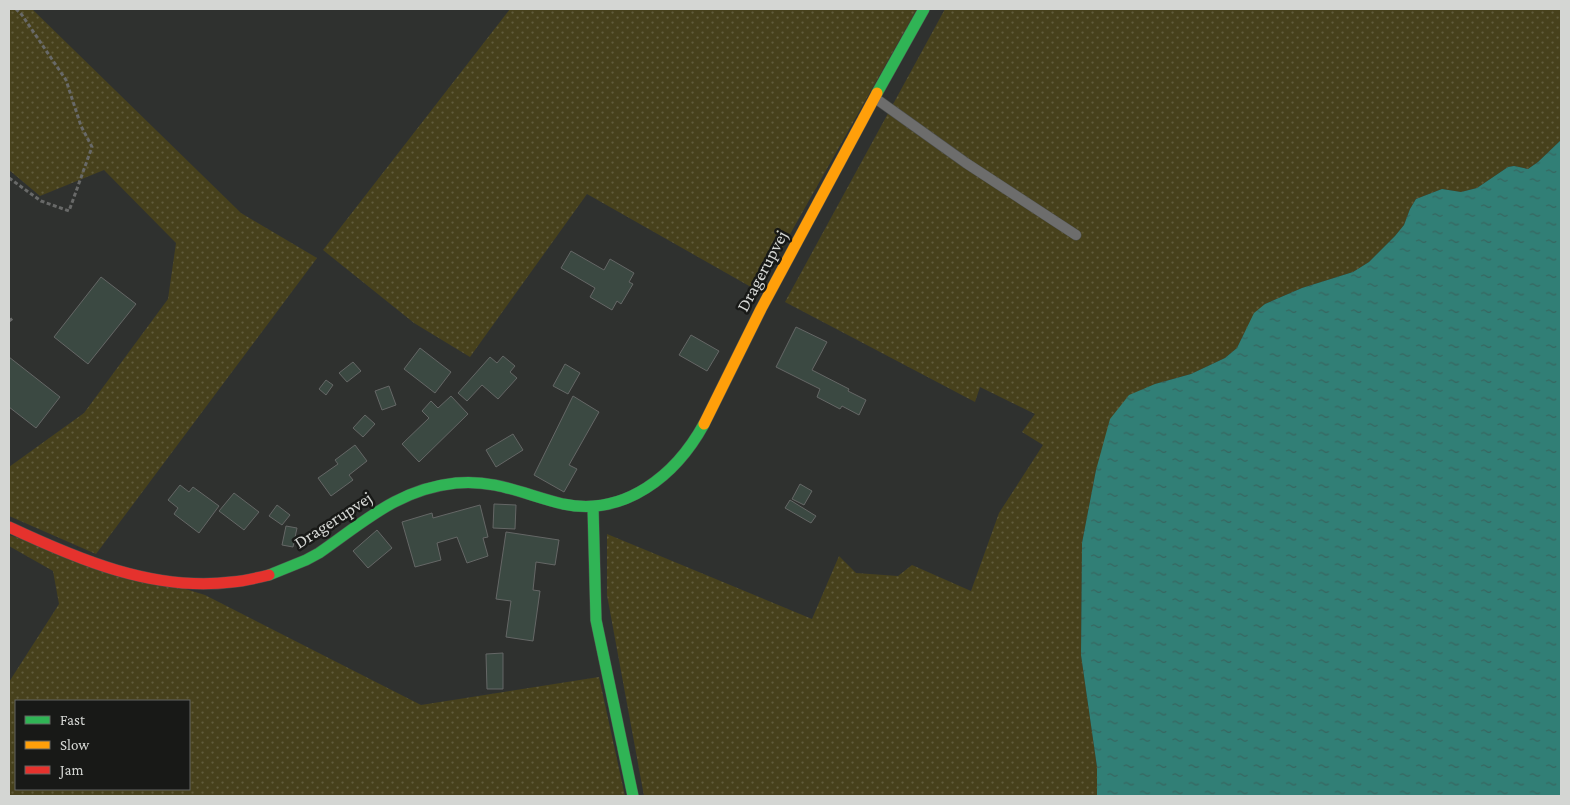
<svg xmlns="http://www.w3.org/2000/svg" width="1570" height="805" font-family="'Crimson Pro',serif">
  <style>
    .grass { fill: url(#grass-dots); fill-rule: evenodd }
    .water { fill: url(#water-ripples) }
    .building { fill: #3b4942; stroke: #656766 }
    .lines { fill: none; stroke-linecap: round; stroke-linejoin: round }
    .lane-casing { stroke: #4d4f4d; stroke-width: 11 }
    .fast-casing { stroke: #4d4f4d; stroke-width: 12 }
    .slow-casing { stroke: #4d4f4d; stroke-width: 12 }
    .jam-casing { stroke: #4d4f4d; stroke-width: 12 }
    .path { stroke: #686968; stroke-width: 3; stroke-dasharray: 4 2.5; stroke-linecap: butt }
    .lane { stroke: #6d6d6c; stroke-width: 10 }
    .fast { stroke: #30b455; stroke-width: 11 }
    .slow { stroke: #ff9f0a; stroke-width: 11 }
    .jam { stroke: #e5322d; stroke-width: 11 }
    .labels { text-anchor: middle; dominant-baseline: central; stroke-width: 5; stroke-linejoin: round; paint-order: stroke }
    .street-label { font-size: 18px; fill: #d4d6d3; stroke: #181917 }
  </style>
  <defs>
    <pattern id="grass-dots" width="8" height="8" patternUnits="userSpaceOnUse" patternTransform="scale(1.25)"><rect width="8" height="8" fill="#47411c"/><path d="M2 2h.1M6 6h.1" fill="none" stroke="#615c3c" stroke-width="1.8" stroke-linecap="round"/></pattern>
    <pattern id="water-ripples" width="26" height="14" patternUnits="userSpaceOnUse" patternTransform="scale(1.25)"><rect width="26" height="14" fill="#317f76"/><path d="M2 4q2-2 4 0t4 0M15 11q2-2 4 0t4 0" fill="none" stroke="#376660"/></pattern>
  </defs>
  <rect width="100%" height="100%" fill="#2f312f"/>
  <path class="grass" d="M9 9H32L241 213 317 258 96 554 9 516V467L84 413 168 299 176 243 104 170 40 196 9 170Z
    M510 9H917L758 291 587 194 470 357 414 323 323 250Z
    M945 9H1561V140L1538 162 1528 169 1514 166 1508 167 1477 188 1461 192 1442 189 1416 199 1410 209 1404 225 1395 236 1369 262 1353 272 1302 288 1265 304 1245 332 1237 348 1225 358 1191 374 1155 384 1096 470 1082 543 1081 655 1097 767V796H644L607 595V534L812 619 839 556 856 573 898 576 912 565 971 591 999 513 1043 445 1022 432 1035 414 980 387 975 402 785 302Z
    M9 535 205 595 421 705 599 677 625 796H9V682L59 604 53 571 9 546ZM16 701H189V789H16Z"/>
  <path class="water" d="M1561 140V796H1097V767L1081 655 1082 543 1096 470 1110 419 1129 395 1155 384 1191 374 1225 358 1237 348 1254 313 1265 304 1302 288 1353 272 1369 262 1395 236 1404 225 1410 209 1416 199 1442 189 1461 192 1477 188 1508 167 1514 166 1528 169 1538 162Z"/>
  <path class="building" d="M571 251 604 270 610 259 634 273 629 282 633 284 621 304 617 301 612 310 590 297 595 288 561 268Z
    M101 277 136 304 88 364 54 337Z
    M796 327 827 342 812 370 849 389 848 391 866 400 859 415 842 406 840 409 817 397 820 389 776 367Z
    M691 335 719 351 707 371 679 355Z
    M420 348 451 372 435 393 404 369Z
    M503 356 515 366 510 372 517 378 498 399 482 385 467 401 458 393 490 357 497 363Z
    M9 357 60 397 36 428 9 407Z
    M353 362 361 371 347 382 339 373Z
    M565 364 580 373 568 394 553 386Z
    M326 380 333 385 326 395 319 389Z
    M389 386 396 405 382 410 375 391Z
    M451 396 468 414 419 462 402 444 429 418 422 411 431 401 438 408Z
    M573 396 599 412 569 465 577 469 564 492 534 475Z
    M365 415 375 424 363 437 353 428Z
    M513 434 523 450 496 467 486 450Z
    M355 445 367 461 349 475 353 480 331 496 318 478 338 464 335 460Z
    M800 484 812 491 804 505 792 499Z
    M180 485 189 492 193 487 219 506 199 533 174 514 178 508 168 500Z
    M234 493 259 512 244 530 219 511Z
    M790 500 816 516 811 523 785 508Z
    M494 504 516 505 515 529 493 528Z
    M277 505 290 515 282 525 269 516Z
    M480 505 488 537 483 538 488 556 467 563 457 537 437 543 441 560 415 567 402 522 432 513 433 518Z
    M286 526 297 528 293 547 282 545Z
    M377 530 392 548 368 568 353 551Z
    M506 532 559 540 555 565 536 562 533 590 540 591 533 641 506 637 511 601 496 599Z
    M503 653V689H487L486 654Z"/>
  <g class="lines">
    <g class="lane-casing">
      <path id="lane" d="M875 98 966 163 1076 235"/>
    </g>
    <g class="fast-casing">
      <path id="fast" d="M877 93 924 9
        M593 507 596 620 633 796
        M269 575 306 560 319 553C364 522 398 489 456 483 496 479 525 495 563 504 625 517 676 475 704 424"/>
    </g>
    <g class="slow-casing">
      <path id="slow" d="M704 424 761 309 877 93"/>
    </g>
    <g class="jam-casing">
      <path id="jam" d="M9 527C77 559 154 592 232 582 244 581 257 578 269 575"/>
    </g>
    <path class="path" d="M9 178 41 201 69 211 92 147 81 126 66 80 22 15 16 9
      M9 321 13 318"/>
    <use href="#lane" class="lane"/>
    <use href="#fast" class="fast"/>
    <use href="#slow" class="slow"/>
    <use href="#jam" class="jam"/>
  </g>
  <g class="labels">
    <g class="street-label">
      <text transform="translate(762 271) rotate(-62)">Dragerupvej</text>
      <text transform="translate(333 520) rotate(-33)">Dragerupvej</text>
    </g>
  </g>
  <rect width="1570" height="805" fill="none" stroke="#d4d6d3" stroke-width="20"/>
  <rect x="15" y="700" width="175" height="90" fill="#181917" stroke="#636562"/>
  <rect x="25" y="716" width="25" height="8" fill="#30b455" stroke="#636562"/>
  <text x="60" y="725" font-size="15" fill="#d4d6d3">Fast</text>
  <rect x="25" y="741" width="25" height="8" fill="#ff9f0a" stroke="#636562"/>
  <text x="60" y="750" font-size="15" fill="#d4d6d3">Slow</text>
  <rect x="25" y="766" width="25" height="8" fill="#e5322d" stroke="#636562"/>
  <text x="60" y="775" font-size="15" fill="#d4d6d3">Jam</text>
</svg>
